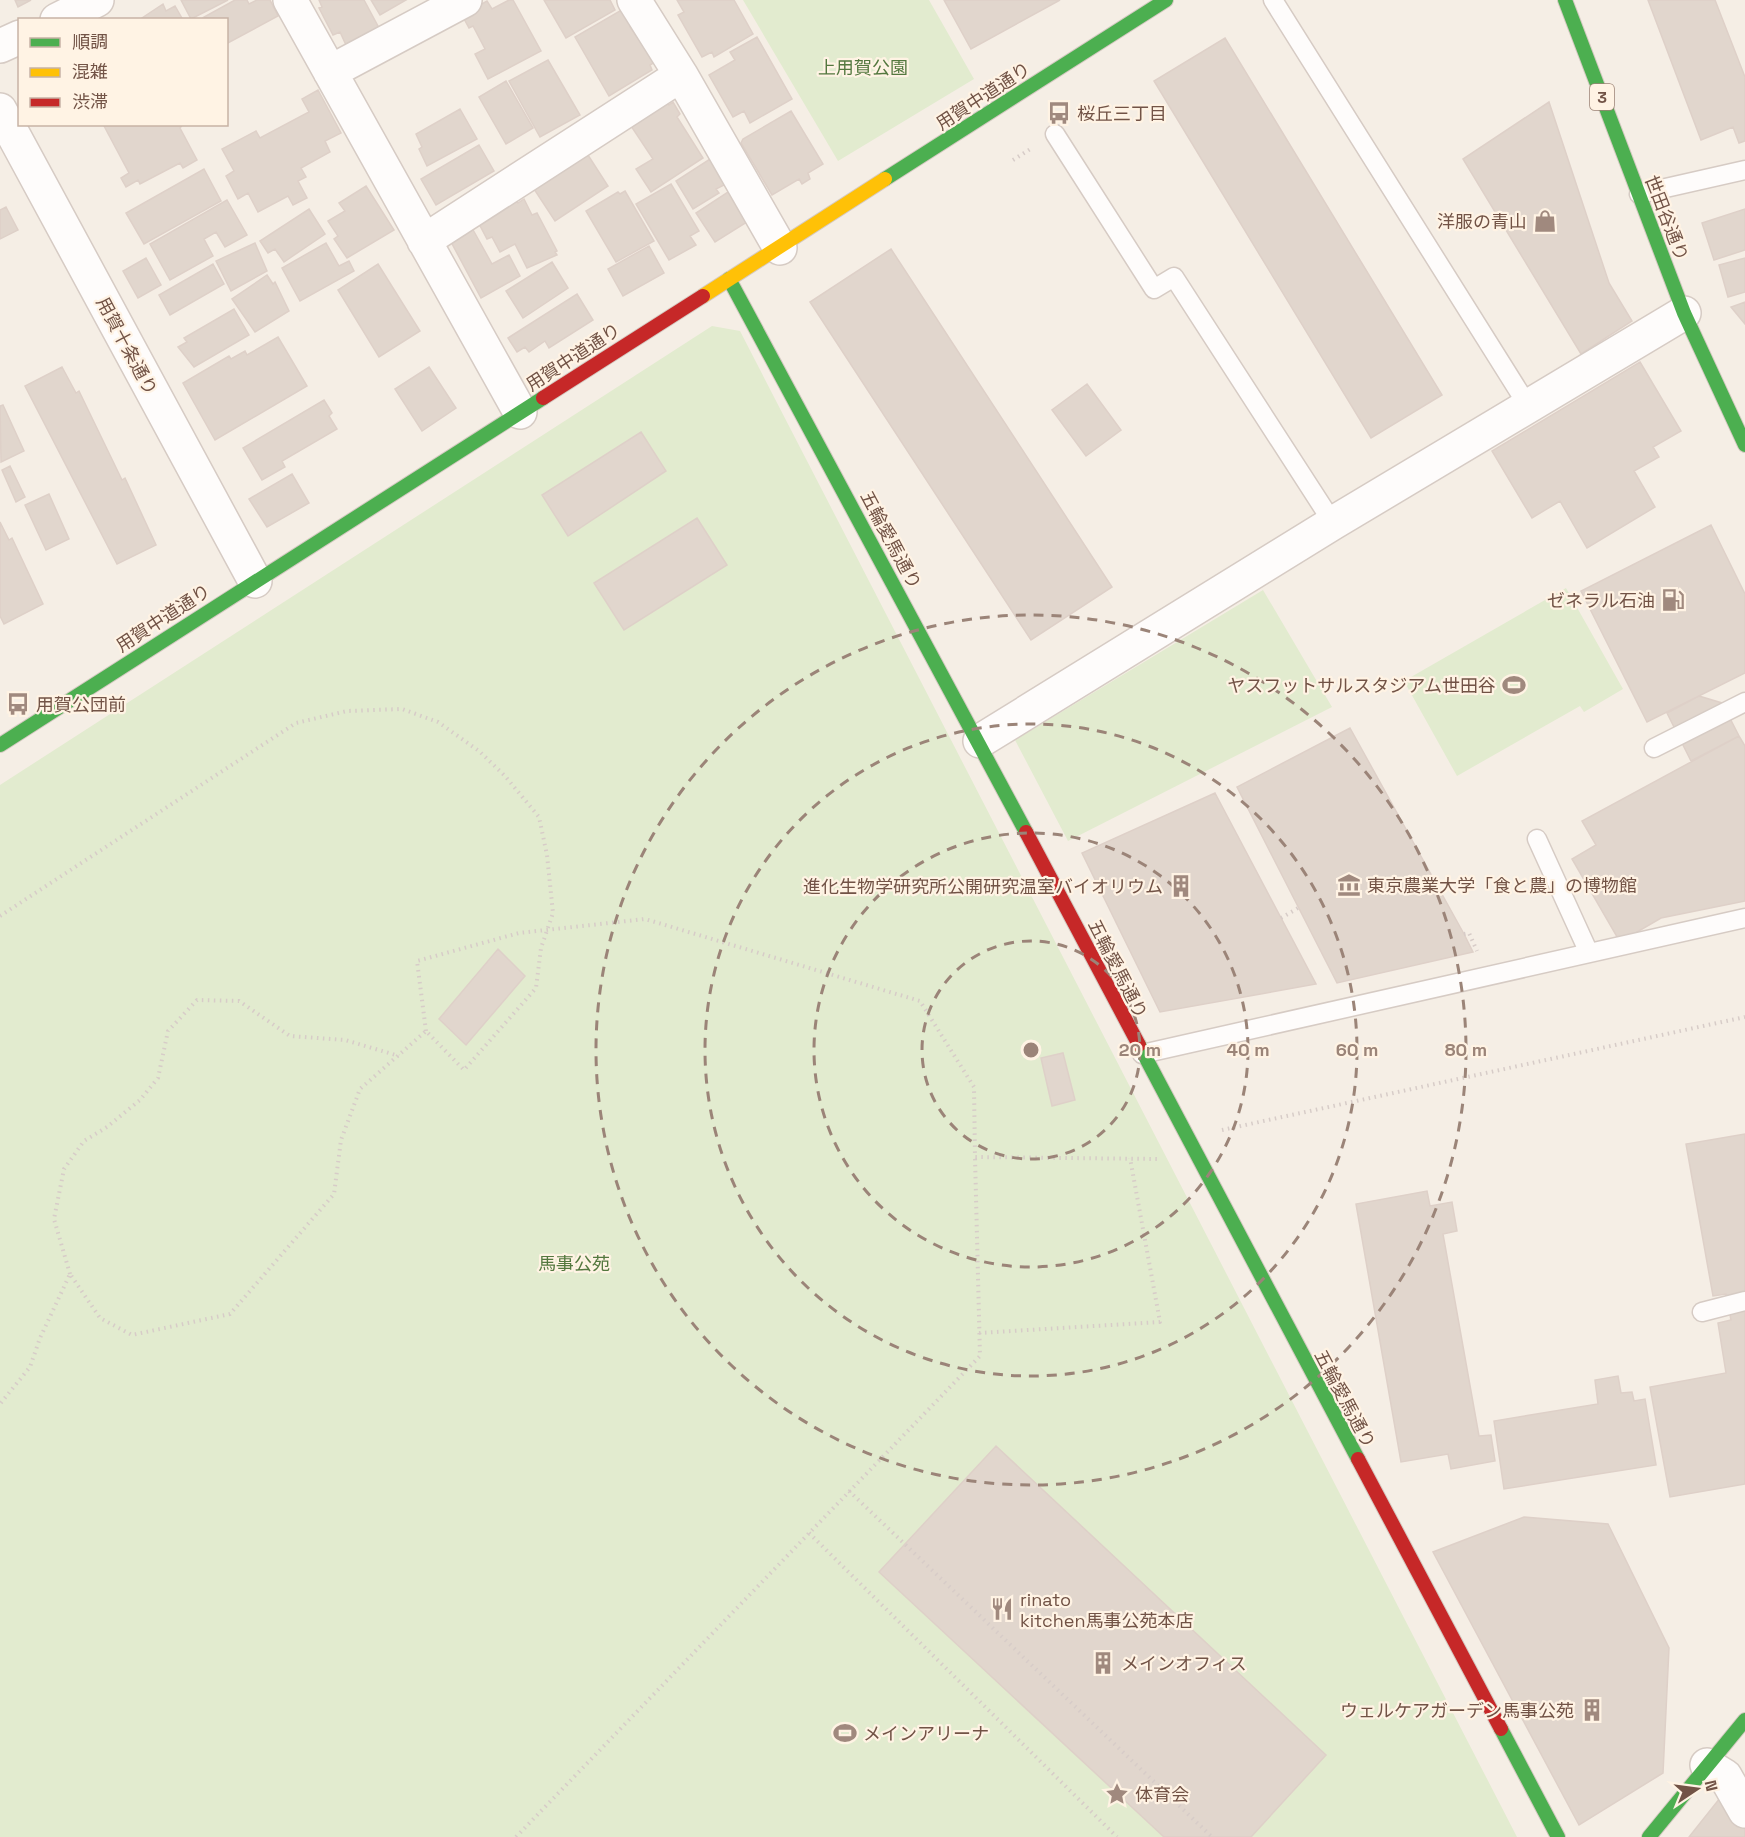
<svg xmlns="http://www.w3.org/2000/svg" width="1745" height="1837" font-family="'Space Grotesk','Noto Sans JP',sans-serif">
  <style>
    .green { fill: #e2ebcf }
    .building { fill: #e1d6cd; stroke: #ded0c8; stroke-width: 1.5 }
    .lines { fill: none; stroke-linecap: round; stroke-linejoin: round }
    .lane-casing { stroke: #d6cbc4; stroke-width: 21 }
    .street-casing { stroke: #d6cbc4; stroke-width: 36 }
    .fast-casing { stroke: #d5cac2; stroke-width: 16 }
    .slow-casing { stroke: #d5cac2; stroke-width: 16 }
    .jam-casing { stroke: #d5cac2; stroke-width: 16 }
    .path { stroke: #d7ccc8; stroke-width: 4; stroke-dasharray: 1.5 4.5; stroke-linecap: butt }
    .lane { stroke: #fefcfb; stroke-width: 18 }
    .street { stroke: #fefcfb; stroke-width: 33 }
    .fast { stroke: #4caf50; stroke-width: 14 }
    .slow { stroke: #ffc107; stroke-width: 14 }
    .jam { stroke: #c62828; stroke-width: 14 }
    .ring { fill: none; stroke: #9b8478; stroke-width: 3; stroke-dasharray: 10 8 }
    .labels { text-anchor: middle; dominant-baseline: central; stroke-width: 4.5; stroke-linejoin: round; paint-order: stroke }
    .shield { fill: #fff3e4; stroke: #9c8375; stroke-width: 1.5 }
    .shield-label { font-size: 16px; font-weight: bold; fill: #725346 }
    .park-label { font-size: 18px; fill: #54783f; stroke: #fff3e4 }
    .street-label { font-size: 18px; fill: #725346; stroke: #fff3e4 }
    .poi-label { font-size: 18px; fill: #725346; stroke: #fff3e4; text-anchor: start }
    .centre { fill: #9b8478; stroke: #fff3e4; stroke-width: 3 }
    .ring-label { font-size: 18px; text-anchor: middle; font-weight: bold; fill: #9b8478; stroke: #fff3e4; stroke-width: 4.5; stroke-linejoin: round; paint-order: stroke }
  </style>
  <rect width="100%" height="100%" fill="#f5eee5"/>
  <path class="green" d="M743 0H929L974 79 838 161Z
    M712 326 740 331 1517 1837H0V785Z
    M1566 588 1623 689 1584 712 1580 706 1457 776 1404 681Z
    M1263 590 1332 707 1068 841 1015 740Z"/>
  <path class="building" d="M15 0H31L18 7Z
    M181 0H228L191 19Z
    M235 0H247L249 4 257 0H270L278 16 226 44V20L204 17Z
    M319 0H364L379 28 346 45 340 32 333 35 319 8 322 7Z
    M371 0H406L380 15Z
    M509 0H513L541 51 488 79 475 54 485 49 473 26 469 28 462 15 487 1 492 9Z
    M544 0H610L615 10 566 38Z
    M677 0H734L753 34 714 57 712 52 702 57 678 15 684 12Z
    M944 0H1060L971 49Z
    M1648 0H1715L1745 77V141L1739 143 1733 127 1701 140Z
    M163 4 166 11 175 6 183 20H139Z
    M625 8 634 24 630 27 655 62 650 65 652 70 609 96 575 37Z
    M757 37 792 99 750 123 744 111 733 117 709 75 735 60 730 52Z
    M1225 38 1442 395 1371 438 1154 81Z
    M548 60 580 115 540 137 509 81Z
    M506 81 533 128 506 144 479 97Z
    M318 90 341 133 325 141 330 152 301 168 306 177 298 181 307 198 293 205 288 196 258 212 248 193 238 199 226 176 234 171 222 149 256 131 260 138 309 112 302 99Z
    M666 102 669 105 673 102 680 114 677 117 703 158 651 192 636 169 653 159 631 126Z
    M1549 102 1609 283 1632 321 1581 354 1463 159Z
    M460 109 477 139 427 166 419 149 422 147 416 134Z
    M791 111 823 164 808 173 810 179 802 184 799 179 772 195 741 143 743 139Z
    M103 124H183L180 128 197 160 183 168 180 163 140 184 138 180 126 187 121 178 129 173Z
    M479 145 494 171 436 205 421 179Z
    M586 152 608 186 555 221 532 186Z
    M710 159 726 184 716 189 719 193 693 209 676 181Z
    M204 169 221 201 144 244 126 213Z
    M671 184 699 231 690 236 696 245 669 260 636 204Z
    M366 186 394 230 347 258 334 239 338 236 328 221 345 211 339 203Z
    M731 190 747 222 715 242 696 213Z
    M625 191 654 241 616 262 586 211 618 192 620 194Z
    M515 197 518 203 524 199 532 215 537 213 557 251 555 252 557 255 527 268 515 244 500 252 492 237 487 239 476 218Z
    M227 200 247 235 225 247 216 232 204 239 213 256 170 280 150 244Z
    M6 207 18 230 0 239V210Z
    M309 209 325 234 284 262 275 249 268 253 260 241Z
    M1745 209V250L1714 260 1702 223Z
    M472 228 492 264 509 255 520 276 481 298 450 240Z
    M255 243 267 271 231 291 216 261Z
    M326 243 339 266 349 261 354 271 300 301 282 268Z
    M649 246 664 273 623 296 608 269Z
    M891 249 1112 587 1031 640 810 302Z
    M146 258 161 285 138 298 123 271Z
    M1745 258V292L1728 297 1719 265Z
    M552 262 568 288 523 318 506 291Z
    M213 264 224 284 170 315 159 295Z
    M378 264 420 331 379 357 338 290Z
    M267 275 273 284 275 282 289 311 255 332 232 299Z
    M577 294 593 320 549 348 545 341 529 352 525 347 517 352 508 338Z
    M1745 302V324L1731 307Z
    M234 309 249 335 194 367 178 347 187 342 184 338Z
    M278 337 307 386 215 440 183 383 229 356 231 359 245 351 247 355Z
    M1640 362 1681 431 1653 447 1659 457 1634 471 1655 507 1587 548 1560 501 1532 518 1492 451Z
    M62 367 76 393 79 391 122 480 125 478 156 545 117 564 25 386Z
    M429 367 456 408 422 431 395 389Z
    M1087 384 1121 430 1086 456 1052 410Z
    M324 400 332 413 329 416 337 429 282 461 285 467 262 480 243 448Z
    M3 405 24 451 1 462 0 406Z
    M641 432 666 471 568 536 542 495Z
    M10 466 25 497 16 502 2 470Z
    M292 474 309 503 267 527 249 499Z
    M49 494 69 539 46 550 25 505Z
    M697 518 727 565 624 630 594 583Z
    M0 522 9 540 12 538 43 604 4 624 0 616Z
    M1711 525 1745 594V673L1647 722 1581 591Z
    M1699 696 1722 703 1739 736 1691 761 1667 713Z
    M1350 728 1464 934 1473 952 1337 983 1237 787Z
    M1739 736 1745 746V901L1661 918 1620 942 1572 859 1596 845 1582 821Z
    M1215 793 1316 984 1160 1012 1082 853Z
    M498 949 525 976 466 1045 439 1019Z
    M1063 1053 1075 1100 1052 1106 1041 1058Z
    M1745 1134V1484L1670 1497 1650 1387 1726 1373 1718 1323 1731 1320 1726 1294 1713 1296 1686 1144Z
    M1427 1191 1430 1206 1452 1202 1457 1231 1443 1234 1479 1436 1491 1435 1495 1461 1451 1469 1448 1454 1401 1462 1356 1204Z
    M1618 1376 1621 1393 1632 1392 1634 1401 1645 1399 1656 1465 1504 1489 1494 1421 1598 1404 1595 1380Z
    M996 1446 1326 1755 1251 1837H1164L879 1572Z
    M1524 1517 1608 1524 1669 1648 1663 1773 1579 1825 1433 1552Z
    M1720 1798 1745 1818V1837H1689Z"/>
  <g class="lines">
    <g class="lane-casing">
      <path id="lane" d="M1273 0 1528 406
        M1055 134 1154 289 1174 277 1333 523
        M1639 194 1745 170
        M1654 748 1745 702
        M1537 839 1589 953
        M1142 1054 1745 918
        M1702 1312 1745 1301"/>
    </g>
    <g class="street-casing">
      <path id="street" d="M290 0 520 412
        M634 0 681 75 780 248
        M57 20 97 0
        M0 46 20 37
        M330 72 465 0
        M0 110 255 581
        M424 241 681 75
        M980 741 1333 523 1684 313
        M1707 1765 1725 1776 1745 1811"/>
    </g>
    <g class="fast-casing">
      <path id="fast" d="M1565 0 1684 313 1745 445
        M885 179 1166 0
        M729 279 1026 832
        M0 745 543 398
        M1139 1045 1358 1459
        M1501 1729 1558 1837
        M1649 1837 1745 1720"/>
    </g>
    <g class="slow-casing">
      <path id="slow" d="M703 296 885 179"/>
    </g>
    <g class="jam-casing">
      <path id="jam" d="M543 398 703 296
        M1026 832 1139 1045
        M1358 1459 1501 1729"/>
    </g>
    <path class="path" d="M1013 160 1032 148
      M0 916 296 723 347 711 402 709 438 722 479 751 505 776 539 817 547 855 553 913 541 948 536 988 464 1070 426 1031 360 1089 341 1140 334 1194 230 1314 132 1335 100 1318 70 1274 40 1338 30 1367 0 1404
      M1281 918 1298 908
      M1464 934 1469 933 1477 951
      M426 1031 417 961 519 933 645 919 920 1001 974 1087 975 1157 1157 1159
      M1222 1130 1745 1017
      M70 1274 54 1219 64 1169 84 1141 107 1127 140 1100 158 1078 168 1031 197 1000 239 1001 290 1036 345 1040 399 1056
      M979 1333 1160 1322 1130 1158
      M849 1491 1212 1837
      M809 1533 1117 1837
      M516 1837 980 1356 975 1157"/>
    <use href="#lane" class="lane"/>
    <use href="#street" class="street"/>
    <use href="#fast" class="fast"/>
    <use href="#slow" class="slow"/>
    <use href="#jam" class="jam"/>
  </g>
  <g class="ring">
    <circle cx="1031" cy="1050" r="109"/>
    <circle cx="1031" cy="1050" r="217"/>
    <circle cx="1031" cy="1050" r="326"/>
    <circle cx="1031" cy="1050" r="435"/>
  </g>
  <defs>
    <g id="bus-bare" transform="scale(1.8)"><path d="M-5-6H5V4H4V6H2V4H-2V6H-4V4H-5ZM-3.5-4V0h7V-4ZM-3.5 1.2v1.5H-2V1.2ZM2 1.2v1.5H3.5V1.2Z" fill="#a0897e" stroke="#fff3e4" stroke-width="2.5" paint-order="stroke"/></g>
    <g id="shop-bare" transform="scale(1.8)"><path d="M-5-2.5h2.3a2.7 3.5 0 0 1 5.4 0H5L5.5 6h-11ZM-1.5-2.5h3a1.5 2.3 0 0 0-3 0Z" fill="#a0897e" stroke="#fff3e4" stroke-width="2.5" paint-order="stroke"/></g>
    <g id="fuel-bare" transform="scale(1.8)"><path d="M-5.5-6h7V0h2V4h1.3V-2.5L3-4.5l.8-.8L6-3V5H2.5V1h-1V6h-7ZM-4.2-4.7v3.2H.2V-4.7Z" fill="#a0897e" stroke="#fff3e4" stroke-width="2.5" paint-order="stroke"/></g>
    <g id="stadium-bare" transform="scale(1.8)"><path d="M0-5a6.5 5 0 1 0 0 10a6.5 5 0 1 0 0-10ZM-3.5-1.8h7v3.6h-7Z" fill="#a0897e" stroke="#fff3e4" stroke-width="2.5" paint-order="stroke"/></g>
    <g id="museum-bare" transform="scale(1.8)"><path d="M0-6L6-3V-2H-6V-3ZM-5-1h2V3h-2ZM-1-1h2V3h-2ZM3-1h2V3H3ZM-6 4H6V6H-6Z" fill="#a0897e" stroke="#fff3e4" stroke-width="2.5" paint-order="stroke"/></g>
    <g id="building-bare" transform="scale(1.8)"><path d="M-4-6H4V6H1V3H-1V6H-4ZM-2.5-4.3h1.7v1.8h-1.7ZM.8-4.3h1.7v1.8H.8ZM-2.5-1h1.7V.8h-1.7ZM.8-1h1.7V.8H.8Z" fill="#a0897e" stroke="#fff3e4" stroke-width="2.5" paint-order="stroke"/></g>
    <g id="restaurant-bare" transform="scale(1.8)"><path d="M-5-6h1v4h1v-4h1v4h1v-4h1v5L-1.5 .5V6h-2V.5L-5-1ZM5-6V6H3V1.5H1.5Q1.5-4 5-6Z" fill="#a0897e" stroke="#fff3e4" stroke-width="2.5" paint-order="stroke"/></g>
    <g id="sight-bare" transform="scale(1.8)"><path d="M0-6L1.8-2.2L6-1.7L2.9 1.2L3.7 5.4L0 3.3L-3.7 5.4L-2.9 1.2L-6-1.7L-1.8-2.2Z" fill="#a0897e" stroke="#fff3e4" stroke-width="2.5" paint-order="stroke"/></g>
  </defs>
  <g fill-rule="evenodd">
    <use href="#bus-bare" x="1059" y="113"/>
    <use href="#shop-bare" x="1545" y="221"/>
    <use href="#fuel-bare" x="1673" y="600"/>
    <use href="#stadium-bare" x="1514" y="685"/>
    <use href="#bus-bare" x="18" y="704"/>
    <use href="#museum-bare" x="1349" y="885"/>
    <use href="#building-bare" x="1181" y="886"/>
    <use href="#restaurant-bare" x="1002" y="1609"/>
    <use href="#building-bare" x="1103" y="1663"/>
    <use href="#building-bare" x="1592" y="1710"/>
    <use href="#stadium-bare" x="845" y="1733"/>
    <use href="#sight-bare" x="1117" y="1794"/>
  </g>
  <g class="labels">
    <rect class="shield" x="1590" y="84" width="24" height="26" rx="4.5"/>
    <g class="shield-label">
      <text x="1602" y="97">3</text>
    </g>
    <g class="park-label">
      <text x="863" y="67">上用賀公園</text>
      <text x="574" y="1263">馬事公苑</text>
    </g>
    <g class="street-label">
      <text transform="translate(983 96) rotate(-33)">用賀中道通り</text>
      <text transform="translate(1667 218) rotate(69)">世田谷通り</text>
      <text transform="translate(127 346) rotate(62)">用賀十条通り</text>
      <text transform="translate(573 357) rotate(-33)">用賀中道通り</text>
      <text transform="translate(891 540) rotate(62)">五輪愛馬通り</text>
      <text transform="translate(163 618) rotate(-33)">用賀中道通り</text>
      <text transform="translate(1118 969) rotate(63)">五輪愛馬通り</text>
      <text transform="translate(1345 1399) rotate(62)">五輪愛馬通り</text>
    </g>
    <g class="poi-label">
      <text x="1077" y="113">桜丘三丁目</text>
      <text x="1527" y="221" text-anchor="end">洋服の青山</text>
      <text x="1655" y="600" text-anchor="end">ゼネラル石油</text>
      <text x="1496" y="685" text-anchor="end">ヤスフットサルスタジアム世田谷</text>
      <text x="36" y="704">用賀公団前</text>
      <text x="1367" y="885">東京農業大学「食と農」の博物館</text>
      <text x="1163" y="886" text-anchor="end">進化生物学研究所公開研究温室バイオリウム</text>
      <text x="1020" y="1599">rinato<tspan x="1020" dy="21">kitchen馬事公苑本店</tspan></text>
      <text x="1121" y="1663">メインオフィス</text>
      <text x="1574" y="1710" text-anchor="end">ウェルケアガーデン馬事公苑</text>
      <text x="863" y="1733">メインアリーナ</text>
      <text x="1135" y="1794">体育会</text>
    </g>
  </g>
  <circle cx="1031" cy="1050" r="9" class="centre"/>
  <g class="ring-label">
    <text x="1140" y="1056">20 m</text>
    <text x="1248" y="1056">40 m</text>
    <text x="1357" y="1056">60 m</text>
    <text x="1466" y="1056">80 m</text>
  </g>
  <rect x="18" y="18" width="210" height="108" fill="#fff3e4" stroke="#c7b3a5" stroke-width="1.5"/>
  <rect x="30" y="38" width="30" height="9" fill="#4caf50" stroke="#c7b3a5" stroke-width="1.5"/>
  <text x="72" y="48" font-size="18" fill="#725346">順調</text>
  <rect x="30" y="68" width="30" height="9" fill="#ffc107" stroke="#c7b3a5" stroke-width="1.5"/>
  <text x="72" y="78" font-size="18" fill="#725346">混雑</text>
  <rect x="30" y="98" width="30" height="9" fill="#c62828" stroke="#c7b3a5" stroke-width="1.5"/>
  <text x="72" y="108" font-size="18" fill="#725346">渋滞</text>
  <g transform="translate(1697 1789) rotate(77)" stroke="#fff3e4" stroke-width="4.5" paint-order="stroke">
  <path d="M0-4.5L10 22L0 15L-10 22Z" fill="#725346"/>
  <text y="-9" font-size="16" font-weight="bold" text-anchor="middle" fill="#725346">N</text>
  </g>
</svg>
